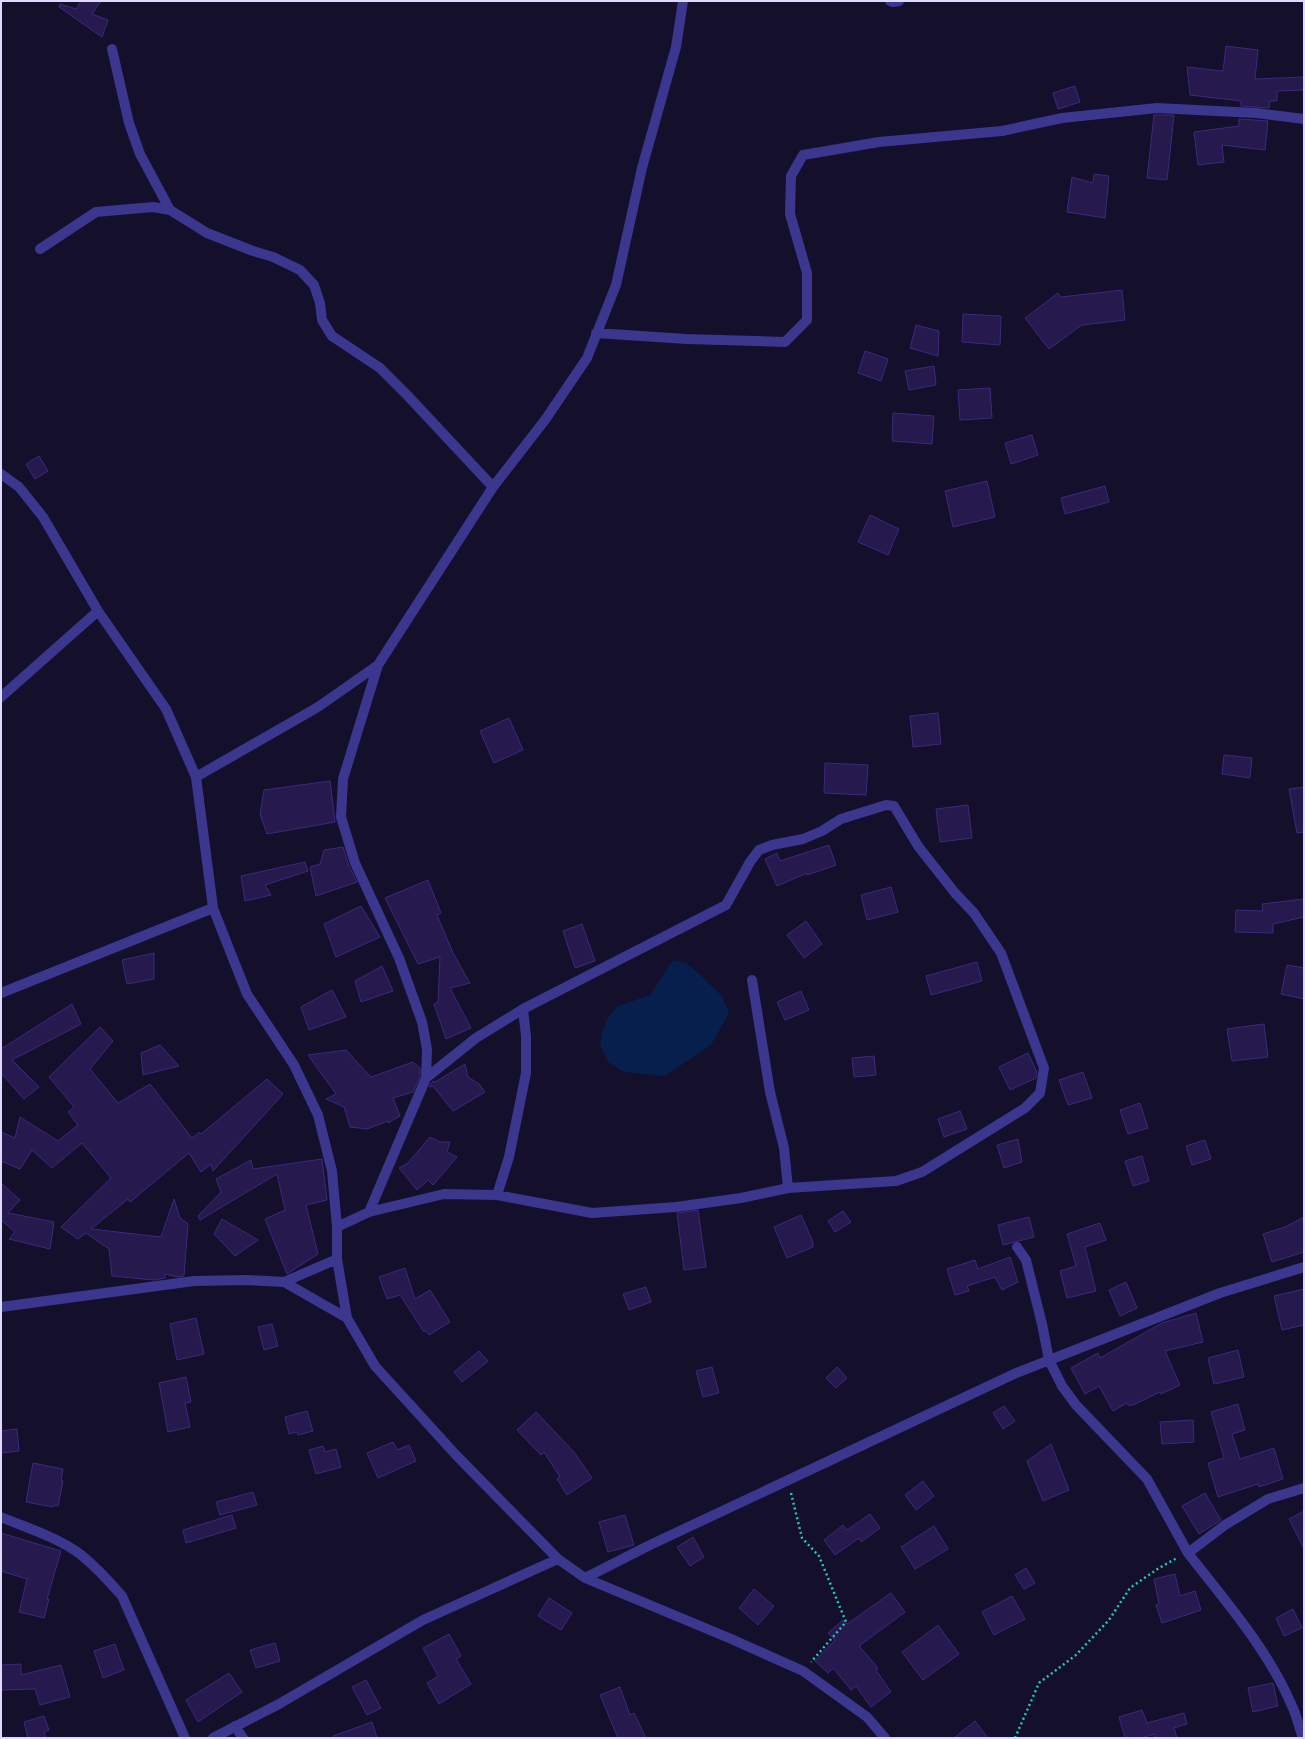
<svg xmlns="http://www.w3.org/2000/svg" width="1305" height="1739" font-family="'Asap Condensed',sans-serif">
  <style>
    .water { fill: #061f4d }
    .building { fill: #25194e; stroke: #3b2a7c }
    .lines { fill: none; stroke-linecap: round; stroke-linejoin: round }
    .path { stroke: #27c6be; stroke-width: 2.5; stroke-dasharray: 2 3; stroke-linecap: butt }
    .street { stroke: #3b368e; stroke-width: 10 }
  </style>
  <rect width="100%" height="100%" fill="#140f2b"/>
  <path class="water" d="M673 960 687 963 722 996 729 1013 711 1045 665 1076 624 1072 608 1062 600 1045 602 1032 607 1019 618 1006 650 995Z"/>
  <path class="building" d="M81 1H101L92 14 108 20 102 37 59 7 60 4 76 9Z
    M1226 46 1258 50 1255 79 1304 77V90L1277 91V101H1270L1269 108 1241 106V101L1190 95 1187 67 1223 71Z
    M1075 86 1080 102 1058 109 1053 93Z
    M1154 115H1174L1167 180 1147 178Z
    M1239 119 1268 121 1265 150 1222 145 1224 162 1198 165 1194 132 1239 126Z
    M1094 174 1109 176 1105 218 1067 212 1072 177 1093 183Z
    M1122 290 1125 320 1082 325 1049 349 1025 318 1058 293 1061 297Z
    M963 314 1001 316 1000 345 962 342Z
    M916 325 939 331 938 356 910 348Z
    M865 351 888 359 881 381 858 373Z
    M934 366 936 385 909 390 905 371Z
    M990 388 992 418 960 420 958 390Z
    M893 413 934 416 932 444 892 441Z
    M1032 435 1038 455 1011 464 1005 443Z
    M39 456 48 471 35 479 26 464Z
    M987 481 995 517 953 527 945 491Z
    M1105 486 1109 502 1065 514 1061 498Z
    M870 515 899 529 888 555 858 542Z
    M938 713 941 744 913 747 910 716Z
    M509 718 523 750 494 763 480 731Z
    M1224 755 1252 758 1250 778 1222 774Z
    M825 763 868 765 866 795 824 793Z
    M330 781 335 822 267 834 260 814 264 790Z
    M1304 787V832L1297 833 1289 789Z
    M968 805 972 838 940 842 936 809Z
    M829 845 836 865 807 875V873L777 886 765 859 777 853 780 861Z
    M343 847 349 866 357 882 316 896 310 867 320 864 324 850Z
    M305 862 308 871 265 885 271 895 245 901 241 876Z
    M428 880 441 913 437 915 453 953 470 983 450 988 471 1028 446 1039 434 1004 438 1002 440 957 418 964 385 898Z
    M891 887 898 912 867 920 861 895Z
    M1304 899V917L1273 924V933L1235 932 1236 910 1263 911 1262 904Z
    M361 906 380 937 336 957 324 924Z
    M806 921 822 944 804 958 787 935Z
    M582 924 595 961 575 968 563 931Z
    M154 953V979L127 984 122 960Z
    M977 962 982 981 931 995 926 976Z
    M1287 965 1304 968V999L1281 994Z
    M382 966 393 991 361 1002 355 981Z
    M332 990 346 1017 309 1030 301 1007Z
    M801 991 809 1010 785 1020 777 1002Z
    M72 1004 81 1024 12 1060 39 1087 24 1099 1 1073V1049Z
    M1264 1024 1268 1057 1232 1061 1227 1029Z
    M100 1027 113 1041 90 1069 118 1103 150 1084 192 1138 199 1132 201 1134 267 1079 283 1094 213 1171 211 1164 201 1172 189 1153 130 1202 128 1199 91 1229 161 1237 174 1199 180 1218 188 1224 184 1276 178 1277 165 1274V1278L154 1280 112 1276 109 1249 86 1233 78 1239 61 1227 111 1178 82 1143 52 1168 32 1150 20 1169 1 1161V1132L15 1138 20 1117 58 1141 78 1125 68 1112 74 1107 49 1077Z
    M160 1045 179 1066 143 1075 141 1053Z
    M346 1050 371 1077 413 1062 420 1068V1077L413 1092 393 1098 400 1116 388 1123V1121L367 1129 350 1127 344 1107 326 1099 336 1094 308 1055Z
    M1028 1053 1037 1072 1036 1078 1010 1090 999 1067Z
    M874 1056 876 1075 854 1077 852 1058Z
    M465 1064 468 1077 479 1084 485 1092 453 1111 433 1086 429 1087 433 1081 435 1082Z
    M1083 1072 1092 1098 1068 1105 1059 1080Z
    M1140 1103 1148 1128 1128 1134 1120 1110Z
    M960 1111 967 1129 944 1137 938 1119Z
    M430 1137 440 1142H450L447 1152 457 1157 433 1185 428 1180 417 1190 399 1168 408 1163Z
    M1018 1139 1022 1162 1004 1168 997 1145Z
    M1205 1140 1211 1159 1192 1165 1186 1146Z
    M1142 1156 1149 1181 1133 1186 1125 1161Z
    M322 1159 327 1200 306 1205 318 1254 287 1274 265 1219 285 1210 277 1174 200 1220 198 1216 221 1192 216 1179 251 1160 253 1169Z
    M1 1183 20 1200 8 1213 54 1222 50 1249 9 1239 15 1232 1 1220Z
    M698 1210 706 1267 684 1270 677 1213Z
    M843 1211 851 1222 835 1232 828 1221Z
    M801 1215 813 1242V1247L787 1258 774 1227Z
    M1029 1217 1034 1237 1003 1245 998 1225Z
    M1304 1217V1252L1272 1262 1263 1234 1285 1227Z
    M222 1219 258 1240 235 1256 214 1234Z
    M1100 1223 1106 1240 1085 1247 1096 1291 1067 1298 1060 1271 1076 1266 1067 1234Z
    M1010 1257 1018 1282 1002 1290 995 1277 967 1286 969 1291 955 1295 947 1269 975 1260 978 1269Z
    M405 1268 415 1299 430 1290 450 1322 429 1335 425 1330 424 1332 400 1295 387 1299 379 1277Z
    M1126 1282 1137 1308 1120 1316 1109 1290Z
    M646 1287 651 1302 629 1310 623 1294Z
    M1304 1289V1325L1282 1330 1274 1296Z
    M1196 1313 1203 1342 1165 1351 1180 1385 1161 1394 1160 1392 1133 1405H1128L1127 1403 1113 1411 1099 1386 1085 1394 1071 1368 1098 1353 1100 1358 1162 1323Z
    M196 1318 204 1354 177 1360 170 1324Z
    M272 1324 278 1346 264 1350 258 1327Z
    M1238 1350 1244 1377 1214 1384 1208 1358Z
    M479 1351 488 1361 462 1382 454 1372Z
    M712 1367 719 1393 703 1397 696 1371Z
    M837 1367 847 1378 836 1388 826 1378Z
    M186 1377 191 1402 185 1403 190 1427 168 1432 159 1383Z
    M1238 1404 1245 1430 1232 1434 1240 1459 1274 1448 1283 1479 1259 1487 1258 1484 1218 1497 1208 1463 1224 1458 1211 1412Z
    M1004 1406 1015 1421 1003 1429 993 1413Z
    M307 1411 313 1431 298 1435 297 1432 289 1434 285 1417Z
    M536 1412 574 1452 592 1478 567 1495 557 1479 560 1477 544 1452 541 1455 517 1430Z
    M1193 1420 1194 1442 1162 1444 1160 1422Z
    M17 1429 19 1451 1 1453V1431Z
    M393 1442 397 1450 409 1445 416 1461 378 1478 367 1453Z
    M1051 1444 1069 1490 1043 1501 1027 1461Z
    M323 1446 325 1452 336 1449 341 1467 316 1474 309 1450Z
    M33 1463 63 1469 61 1481H63L58 1506 54 1505 53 1507 26 1502Z
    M923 1481 934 1496 916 1510 905 1495Z
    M253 1492 257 1505 220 1515 216 1502Z
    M1205 1493 1221 1520 1199 1534 1182 1506Z
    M1304 1511V1549L1289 1519Z
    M870 1514 880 1528 861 1542 859 1538 835 1555 824 1540 843 1525 847 1530Z
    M232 1515 236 1528 186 1543 183 1530Z
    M625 1515 634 1545 608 1552 599 1522Z
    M934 1526 948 1549 915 1569 901 1547Z
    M1 1533 61 1551 47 1599H49L44 1618 19 1612 27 1579 1 1571Z
    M693 1537 704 1557 690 1566 677 1547Z
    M1026 1568 1035 1583 1024 1589 1015 1575Z
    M1175 1574 1180 1596 1195 1591 1201 1610 1162 1623 1156 1605 1159 1604 1154 1579Z
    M754 1589 774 1606 758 1625 739 1608Z
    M891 1593 905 1612 859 1646 878 1668 876 1670 891 1692 871 1707 856 1686 851 1690 833 1668 828 1673 815 1661 835 1640 828 1633 843 1620 847 1624Z
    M1012 1596 1025 1619 994 1635 982 1612Z
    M549 1598 572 1613 561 1630 538 1616Z
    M1293 1609 1302 1628 1284 1636 1276 1618Z
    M938 1625 959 1654 923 1680 902 1652Z
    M449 1634 461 1656 456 1659 471 1684 439 1704 427 1683 438 1676 423 1648Z
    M275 1643 280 1661 256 1668 250 1650Z
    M115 1644 124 1670 103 1678 94 1651Z
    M21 1664V1675L61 1665 70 1697 40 1705 35 1689 1 1690V1665Z
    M229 1673 242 1692 198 1722 186 1700Z
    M366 1680 381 1708 367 1715 352 1687Z
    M1273 1683 1278 1706 1253 1712 1248 1688Z
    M620 1687 630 1715 634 1713 646 1738H618L600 1695Z
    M1142 1710 1147 1723 1184 1713 1187 1724 1174 1728 1177 1738H1155L1154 1734 1142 1738H1125L1119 1717Z
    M44 1716 49 1730 44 1732 46 1738H28L24 1722Z
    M975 1721 988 1738H954Z
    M372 1722 377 1738H333V1736Z"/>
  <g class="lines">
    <path class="path" d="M791 1493 802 1538 819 1556 846 1622 811 1662
      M1015 1738 1039 1683 1076 1655 1109 1620 1130 1588 1159 1568 1177 1558"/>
    <path class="street" d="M890 1 893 2 899 1
      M112 49 129 123 140 154 170 210
      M40 249 96 212 153 207 170 210 207 233 253 251 273 257 300 270 314 285 320 303 322 320 332 336 380 368 407 395 493 487
      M596 333 686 339 785 342 807 320V273L790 214 791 176 803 155 879 142 1002 131 1062 118 1157 108 1256 113 1304 119
      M1 474 19 487 43 517 98 611 166 709 196 777 213 908 247 994 294 1065 318 1115 332 1171 337 1227V1259L347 1318 375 1366 456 1455 558 1559 585 1578 729 1638 803 1671 867 1717 885 1738
      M1 697 98 611
      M196 777 318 707 378 665 493 487 545 420 587 358 616 285 642 168 676 47 683 1
      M752 980 770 1092 784 1148 788 1188
      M1 993 213 908
      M497 1195 509 1157 526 1073V1036L523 1009
      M369 1212 426 1078 427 1049 422 1022 399 958 355 863 341 817 343 779 378 665
      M337 1227 369 1212 444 1194 497 1195 592 1213 676 1207 741 1198 788 1188 896 1181 922 1172 1025 1108 1040 1093 1044 1068 1001 953 974 913 955 893 918 846 894 806 886 805 841 819 822 831 803 839 772 845 759 850 750 862 726 905 523 1009 476 1038 426 1078
      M1017 1247 1026 1260 1042 1324 1049 1360 1062 1386 1076 1405 1147 1479 1188 1553
      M284 1282 347 1318
      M1 1307 194 1281 247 1280 284 1282 337 1259
      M1 1517C27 1528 57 1537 80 1554 95 1566 109 1581 122 1596L185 1738
      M585 1578 650 1545 1014 1374 1220 1293 1304 1267
      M235 1726 243 1738
      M213 1738 279 1704 423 1620 558 1559
      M1303 1738C1299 1728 1297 1716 1292 1706 1268 1649 1225 1601 1188 1553L1225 1525 1268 1499 1304 1488"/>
  </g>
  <rect width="1305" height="1739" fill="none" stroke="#ded9ff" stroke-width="4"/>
</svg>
